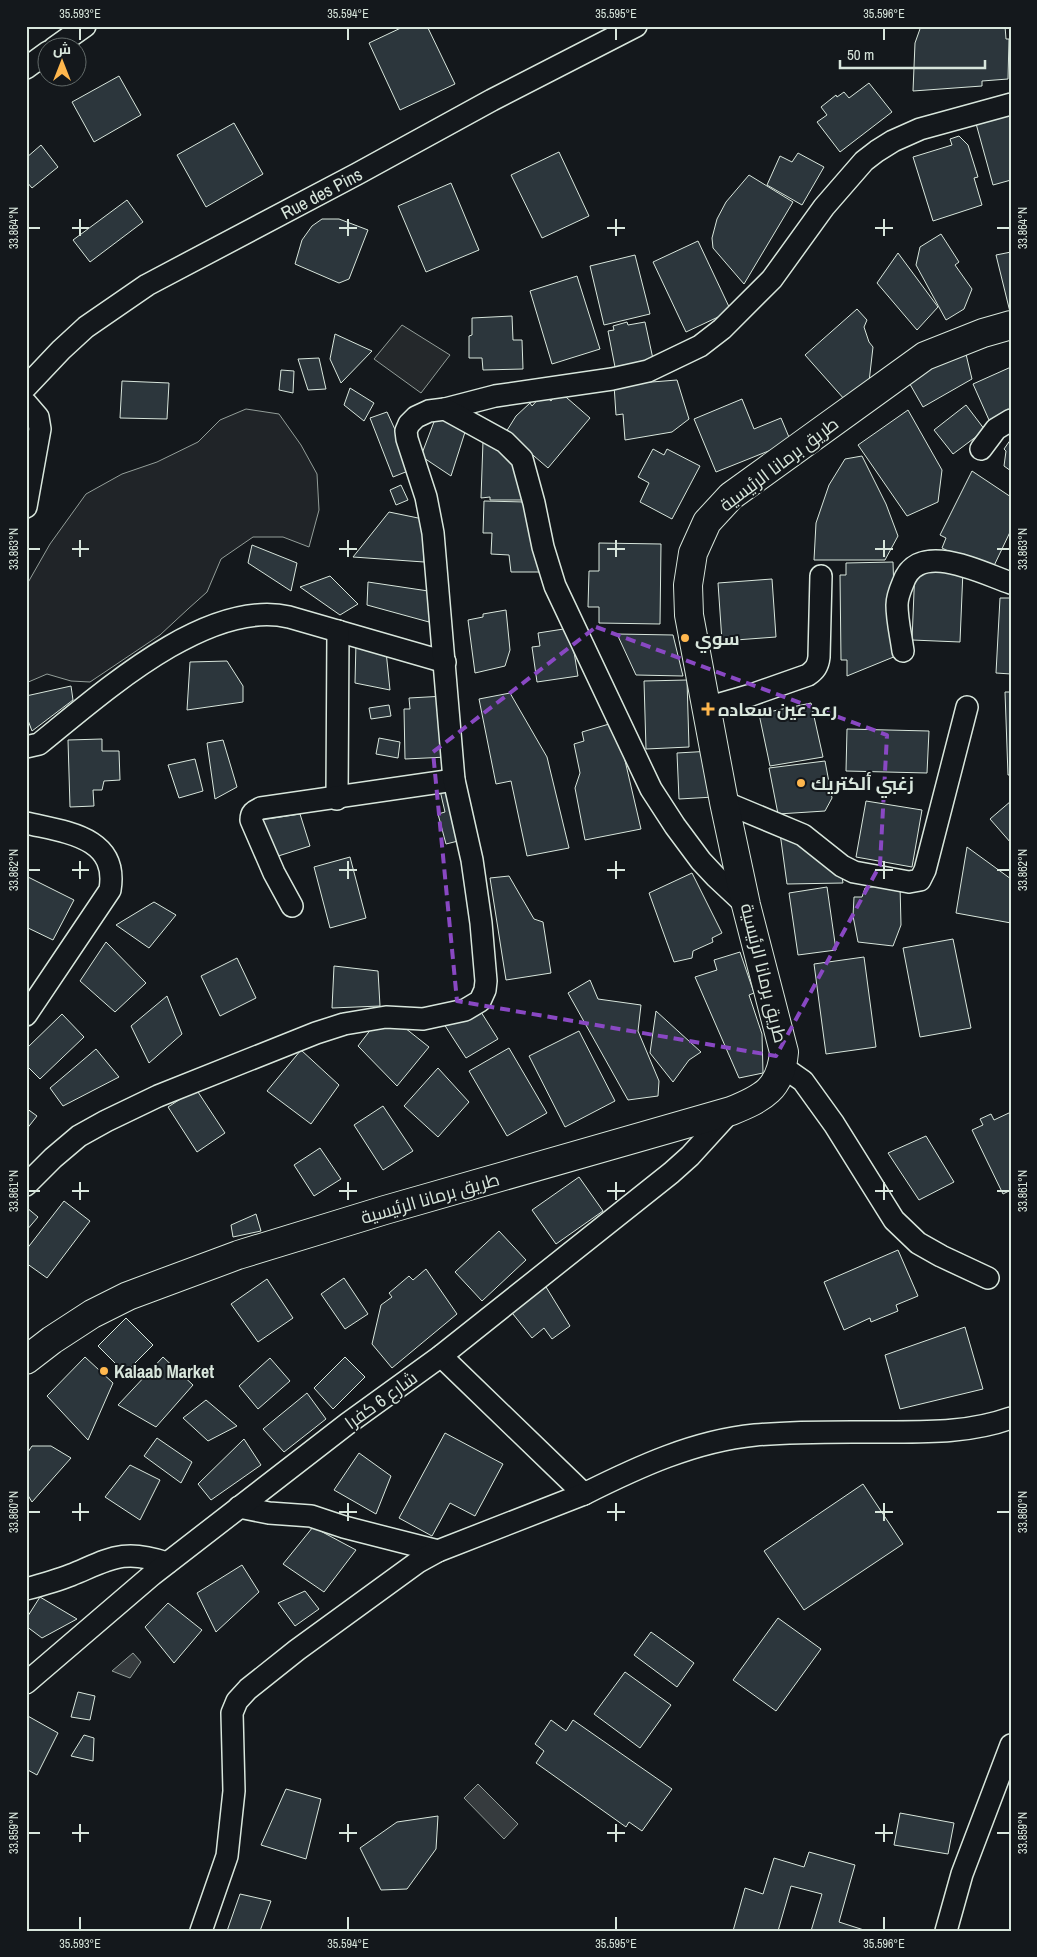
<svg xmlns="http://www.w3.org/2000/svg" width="1037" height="1957" font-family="'Archivo Narrow',Cairo,sans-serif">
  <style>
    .green { fill: #202428; stroke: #939e99 }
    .parking { fill: #24282b; stroke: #939e99 }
    .water { fill: #363b3e; stroke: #939e99 }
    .building { fill: #2c363c; stroke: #d8e6dc }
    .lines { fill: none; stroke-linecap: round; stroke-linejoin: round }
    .minor-casing { stroke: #d8e6dc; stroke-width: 24 }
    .major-casing { stroke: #d8e6dc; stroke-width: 30 }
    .minor { stroke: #14181c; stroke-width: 21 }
    .major { stroke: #14181c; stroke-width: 28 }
    .marked { fill: none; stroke: #8948c3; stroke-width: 4; stroke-dasharray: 10 6; stroke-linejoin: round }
    .ticks { fill: none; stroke: #d8e6dc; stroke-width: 2 }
    .poi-dot { fill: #ffb74d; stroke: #14181c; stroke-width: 2 }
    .labels { text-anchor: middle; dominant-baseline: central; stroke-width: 4; stroke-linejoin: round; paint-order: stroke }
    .street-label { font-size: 18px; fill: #d8e6dc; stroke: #14181c }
    .poi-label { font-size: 18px; font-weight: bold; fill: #d8e6dc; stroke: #14181c; text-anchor: start }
    .neatline { fill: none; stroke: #d8e6dc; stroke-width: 2 }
    .ticks-label { font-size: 12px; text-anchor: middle; fill: #d8e6dc }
  </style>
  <rect width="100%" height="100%" fill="#14181c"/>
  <path class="green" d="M246 409 279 414 301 445 317 474 319 510 309 547 283 537H253L221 559 207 592 188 609 160 635 90 682 71 681 47 674 26 683V586L50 544 86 494 122 474 157 462 198 442 220 420Z"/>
  <path class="parking" d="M402 325 450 355 421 393 374 359Z"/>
  <path class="water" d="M133 1653 141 1662 130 1678 112 1671Z
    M478 1784 518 1824 504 1839 464 1798Z"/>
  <path class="building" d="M405 26H427L455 84 400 110 369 43Z
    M921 26H1005L1006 39H1009L1008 79 982 81V86L913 91 915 43Z
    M119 76 141 115 94 142 72 102Z
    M869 83 892 112 840 152 817 122 827 115 821 107 836 95 837 97 844 92 849 98Z
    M1011 111V180L993 185 975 120Z
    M234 123 263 174 206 207 177 155Z
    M959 136 968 145 978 177 974 178 982 205 933 221 913 157 952 145 950 139Z
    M41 145 58 167 32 188 26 181V158Z
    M559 152 589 216 542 238 511 175Z
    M798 153 824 167 802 205 767 185 780 156 792 162Z
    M749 175 793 202 744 284 713 248 712 238 717 219 726 202Z
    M451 183 479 250 426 272 398 206Z
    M127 200 143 222 90 262 73 240Z
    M322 219H339L368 230 349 279 339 283 295 264 302 240 312 226Z
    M941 234 959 262 955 265 972 289 964 309 946 320 916 265 920 247Z
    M698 241 731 311 686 332 653 262Z
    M1011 252V312H1010L996 255Z
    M898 253 938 307 917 330 877 283Z
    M635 255 650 314 604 325 590 266Z
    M577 276 600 349 552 364 530 291Z
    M857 309 867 320 864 327 869 342 873 347 869 382 845 400 805 355Z
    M512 316 513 340H522L523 369 483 370 482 358H469V336L472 335V318Z
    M627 322 628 325 645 322 653 359 615 367 608 331 614 330 613 326Z
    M335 334 372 351 341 383 330 359Z
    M964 346 972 379 923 407 907 379Z
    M319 358 326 389 308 390 298 359Z
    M1011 367V411L989 420 973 384Z
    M281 370 294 371 293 393 279 390Z
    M677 380 689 419 672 432 625 440 623 414 616 415 614 385Z
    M122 381 169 383 167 419 120 418Z
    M350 388 374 403 364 421 344 405Z
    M559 391 590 418 548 468 506 432 516 416 530 403 532 406 543 394 551 401Z
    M742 399 754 429 781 418 791 442 716 472 694 419Z
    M966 405 985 430 953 454 934 430Z
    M908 410 942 470 938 502 907 516 858 445Z
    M387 412 413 469 393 477 370 418Z
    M437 414 466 429 451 476 421 456Z
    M1011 439V471L1004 466 1006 451 1004 449Z
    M483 441 505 449 515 462 524 500H490V497L481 498Z
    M653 449 664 455 667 449 700 466 672 519 640 502 649 483 638 477Z
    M862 456 886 504 898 536 885 560H814L816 523 829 485 845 459Z
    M972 471 1011 497V530L991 572 942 548 946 538 940 535Z
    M401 485 408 500 396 505 390 490Z
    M484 501 525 502 545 572H511L509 555 491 554 492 533H483Z
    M389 512 423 519 424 562 353 557Z
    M599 543 661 544 660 624 599 623V607H588L589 571H599Z
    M252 545 297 563 291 591 248 563Z
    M893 562 896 656 847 676V660H841L840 575H846V563Z
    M915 568 963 570 960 642 912 640Z
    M330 576 358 604 340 615 300 587Z
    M772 579 776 637 722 641 718 583Z
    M368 582 435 592 429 622 367 605Z
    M1000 598H1011V674L996 673Z
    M506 610 510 650 505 666 475 673 468 620 483 617V614Z
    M570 628 578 676 537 682 532 647 540 646 538 633Z
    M617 634 673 635 683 676 636 675Z
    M356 642 386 651 390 690 355 683Z
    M227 661 243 686V702L187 710 190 662Z
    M687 680 689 747 646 749 644 681Z
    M71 686 73 700 32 731 26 715V696Z
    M1005 692H1011V775H1008Z
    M510 693 547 757 569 848 527 856 511 781 496 784 479 699Z
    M445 696 447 757 405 759 404 709H410L409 698Z
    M811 703 823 757 770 766 759 714Z
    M389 705 391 716 371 719 369 708Z
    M616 722 641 829 585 840 575 788 580 773 574 744 584 741 582 732Z
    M847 729 929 731 927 773 846 771Z
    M379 738 400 742 398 758 376 754Z
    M102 739V751H119L120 780 104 781 102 790H93L94 806 70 807 68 740Z
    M223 740 237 787 215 799 207 743Z
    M712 751 714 797 679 799 677 753Z
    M195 759 203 791 179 798 168 765Z
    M825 761 832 798 825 811 778 814 769 768Z
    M451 783 466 839 446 844 438 814 445 812 439 786Z
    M866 801 922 810 912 867 856 857Z
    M1011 801V843L990 819Z
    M300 814 310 846 275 857 261 820Z
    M780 833 841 871 843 883 787 884Z
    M967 847 1011 879V923L956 913Z
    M350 857 366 918 330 928 314 867Z
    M692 873 722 933 712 938 713 942 693 951 692 958 674 962 649 893Z
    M26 876 74 900 53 940 26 927Z
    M509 876 534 919 543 922 551 973 506 980 490 878Z
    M885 885H900L901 925 893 946 858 942 853 916 854 897H862L865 888Z
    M827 887 836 950 798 955 789 893Z
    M154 902 176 915 149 948 116 925Z
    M953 939 971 1028 920 1037 903 948Z
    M106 942 146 983 115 1012 80 981Z
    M740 952 754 993 749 995 762 1034 763 1073 739 1078 695 977 717 970 714 960Z
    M864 957 876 1047 826 1054 814 964Z
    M237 958 256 998 220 1016 201 976Z
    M334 966 378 971 380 1006 332 1008Z
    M590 980 598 999 641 1005 638 1031 659 1081 658 1096 628 1100 568 993Z
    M167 996 182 1034 149 1063 131 1026Z
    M656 1011 701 1052 689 1060 673 1082 650 1053Z
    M481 1012 498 1039 466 1058 442 1021Z
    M62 1014 84 1037 40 1079 26 1065V1049Z
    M375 1024H400L429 1047 397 1086 358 1046Z
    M579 1031 615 1101 565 1127 529 1056Z
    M509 1048 547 1113 507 1136 469 1071Z
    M96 1049 119 1077 63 1106 50 1088Z
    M301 1050 339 1085 311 1124 267 1091Z
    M438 1068 469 1102 438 1137 404 1106Z
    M196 1089 225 1133 197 1152 168 1107Z
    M383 1106 413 1151 383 1170 354 1125Z
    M26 1108 37 1116 26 1130Z
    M1011 1112V1190L1003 1194 972 1130 983 1125 980 1119 991 1114 994 1120Z
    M926 1136 954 1182 919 1200 888 1153Z
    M320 1148 341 1179 314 1196 294 1165Z
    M579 1177 603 1211 556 1244 532 1210Z
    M64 1201 90 1221 47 1278 26 1263V1250Z
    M26 1207 38 1217 26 1231Z
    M256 1214 261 1231 233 1237 231 1225Z
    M499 1231 526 1260 482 1301 455 1272Z
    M898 1250 918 1296 896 1305 898 1311 871 1322 870 1318 844 1330 824 1282Z
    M426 1269 457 1314 392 1368 372 1344 381 1305 392 1297 389 1293 409 1276 413 1280Z
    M344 1278 368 1314 345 1329 321 1294Z
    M267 1279 293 1318 258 1342 231 1304Z
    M543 1282 570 1326 552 1339 544 1328 532 1338 509 1309Z
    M126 1318 153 1345 125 1373 98 1346Z
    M965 1327 983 1389 900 1409 885 1355Z
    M85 1357 113 1383 88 1440 47 1396Z
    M163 1357 193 1385 156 1427 118 1405Z
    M345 1357 365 1377 333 1409 314 1388Z
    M270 1358 290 1381 258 1409 239 1386Z
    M307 1393 326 1419 284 1452 263 1429Z
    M206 1400 237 1426 208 1441 183 1418Z
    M445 1433 503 1464 475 1516 450 1503 432 1536 399 1518Z
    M157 1438 192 1462 181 1483 144 1456Z
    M244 1439 261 1465 211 1500 198 1484Z
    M32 1446H51L71 1458 32 1502 26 1492V1455Z
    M359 1453 391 1476 376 1514 334 1490Z
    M130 1465 160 1480 140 1520 105 1497Z
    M863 1484 903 1544 804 1610 764 1551Z
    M313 1527 356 1550 324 1592 283 1564Z
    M242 1565 259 1592 216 1632 197 1593Z
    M305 1591 319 1609 295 1626 278 1603Z
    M40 1597 77 1619 42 1638 26 1626V1619Z
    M168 1603 202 1630 174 1663 145 1627Z
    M778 1618 821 1649 776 1711 733 1680Z
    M651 1632 694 1663 677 1687 634 1655Z
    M625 1672 671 1705 640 1748 594 1714Z
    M78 1692 95 1696 90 1720 71 1717Z
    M26 1715 58 1733 37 1775 26 1769Z
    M551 1720 566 1731 573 1720 672 1789 642 1831 629 1822 626 1827 536 1763 544 1751 535 1744Z
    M84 1735 94 1738 93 1761 71 1756Z
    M286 1789 321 1799 306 1859 261 1845Z
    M900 1813 954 1823 948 1854 894 1845Z
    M438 1816 436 1849 407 1889 381 1890 360 1848 397 1822Z
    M809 1852 855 1865 839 1922 867 1931H811L822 1894 791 1886 778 1931H733L745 1888 763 1894 774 1858 804 1867Z
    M240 1894 271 1901 260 1931H227Z"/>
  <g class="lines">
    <g class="minor-casing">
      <g id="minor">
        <path d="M54 48 85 26"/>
        <path d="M26 68 48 52"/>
        <path id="s1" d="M26 387 61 350 86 327 147 285 357 174 492 100 636 26"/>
        <path d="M26 403 38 417 40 429 26 507"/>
        <path d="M445 409 495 396 612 379 648 371 700 346 722 329 772 279 824 207 864 161 877 151 893 141 920 129 1011 104"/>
        <path d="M981 449 996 429 1011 420"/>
        <path d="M903 651C901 636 897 620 897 605 897 598 900 590 903 583 918 539 981 573 1011 583"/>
        <path d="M706 708 751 695 808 675C815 670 818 666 819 657L821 576"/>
        <path d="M26 747 39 744C100 695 206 598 289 617L445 662"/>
        <path d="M337 799 338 631"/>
        <path d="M724 802 803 835 842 866 854 872 909 882 920 880 925 870 967 707"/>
        <path d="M26 823C64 832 119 836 110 890L26 1015"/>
        <path d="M292 906 274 873 251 820C251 812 255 811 261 808L454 780"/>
        <path d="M783 1067 803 1081 834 1124 894 1220 918 1243 941 1256 988 1278"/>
        <path d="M26 1185 53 1158 79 1136 106 1121 158 1096 316 1033 344 1024 386 1017 423 1019 465 1010 480 1001 485 990 486 981 481 923 472 860 454 780 433 533 426 497 407 439 406 431 409 424 416 417 429 411 445 409 505 442 522 459 534 503 543 547 555 586 651 789 675 826 701 861 716 877 746 905"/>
        <path d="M441 1356 584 1494C638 1467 694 1441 755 1435 798 1431 841 1432 884 1432 927 1432 969 1433 1011 1418"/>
        <path d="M239 1507 269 1513 311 1516 344 1527 438 1551"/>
        <path d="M26 1589C41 1585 56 1581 71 1575 110 1559 123 1548 167 1563"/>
        <path d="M26 1683 152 1575 347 1424 441 1356 671 1173 690 1156 731 1111"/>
        <path d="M201 1931 227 1856 234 1791 232 1713 237 1701 248 1689 297 1650 418 1562 438 1551 584 1494"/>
        <path d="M946 1931 962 1874 1011 1745"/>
      </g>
    </g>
    <g class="major-casing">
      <path id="major" d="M26 1360 52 1340 92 1314 128 1296 238 1255 385 1210 731 1111C763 1098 781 1089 784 1052L746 905 724 802 689 615 688 585 693 553 707 522 731 496 925 356 983 333 1011 325"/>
    </g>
    <use href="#minor" class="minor"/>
    <use href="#major" class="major"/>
  </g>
  <path class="marked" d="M596 627 887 735 880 865 776 1056 457 1001 433 752Z"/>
  <path class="ticks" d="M80 28V40M348 28V40M616 28V40M884 28V40M80 219V236M348 219V236M616 219V236M884 219V236M28 228H40M72 228H89M339 228H357M607 228H625M875 228H893M997 228H1010M80 540V557M348 540V557M616 540V557M884 540V557M28 549H40M72 549H89M339 549H357M607 549H625M875 549H893M997 549H1010M80 861V879M348 861V879M616 861V879M884 861V879M28 870H40M72 870H89M339 870H357M607 870H625M875 870H893M997 870H1010M80 1182V1200M348 1182V1200M616 1182V1200M884 1182V1200M28 1191H40M72 1191H89M339 1191H357M607 1191H625M875 1191H893M997 1191H1010M80 1503V1521M348 1503V1521M616 1503V1521M884 1503V1521M28 1512H40M72 1512H89M339 1512H357M607 1512H625M875 1512H893M997 1512H1010M80 1824V1842M348 1824V1842M616 1824V1842M884 1824V1842M28 1833H40M72 1833H89M339 1833H357M607 1833H625M875 1833H893M997 1833H1010M80 1917V1930M348 1917V1930M616 1917V1930M884 1917V1930"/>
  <g class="poi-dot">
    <circle cx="685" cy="638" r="5"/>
    <path d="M705.5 701.5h5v5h5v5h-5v5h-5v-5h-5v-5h5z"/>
    <circle cx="801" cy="783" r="5"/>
    <circle cx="104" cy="1371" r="5"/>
  </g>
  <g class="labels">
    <g class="street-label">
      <text stroke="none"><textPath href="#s1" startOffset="356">Rue des Pins</textPath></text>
      <text transform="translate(779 464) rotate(-37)">طريق برمانا الرئيسية</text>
      <text transform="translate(764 973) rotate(76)">طريق برمانا الرئيسية</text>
      <text transform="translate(430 1198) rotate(-16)">طريق برمانا الرئيسية</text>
      <text transform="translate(381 1400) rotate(-36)">شارع 6 كفرا</text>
    </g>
    <g class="poi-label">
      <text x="695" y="638">سوي</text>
      <text x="718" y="709">رعد عين سعاده</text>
      <text x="811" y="783">زغبي ألكتريك</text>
      <text x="114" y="1371">Kalaab Market</text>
    </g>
  </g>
  <rect width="1037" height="1957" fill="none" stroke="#14181c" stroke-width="55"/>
  <g transform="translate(62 62)"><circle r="24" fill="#14181c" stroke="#626a69"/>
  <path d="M0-4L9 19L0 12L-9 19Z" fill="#ffb74d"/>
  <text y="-8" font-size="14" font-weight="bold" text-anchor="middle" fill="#d8e6dc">ش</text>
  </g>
  <path d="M840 60v8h145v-8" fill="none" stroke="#d8e6dc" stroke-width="2.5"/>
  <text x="847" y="60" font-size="15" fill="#d8e6dc" stroke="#14181c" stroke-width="4" paint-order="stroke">50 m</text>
  <rect x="28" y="28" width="982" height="1902" class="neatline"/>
  <g class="ticks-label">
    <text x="80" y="18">35.593°E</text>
    <text x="348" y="18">35.594°E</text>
    <text x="616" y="18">35.595°E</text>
    <text x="884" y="18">35.596°E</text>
    <text transform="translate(14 228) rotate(-90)" y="4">33.864°N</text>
    <text transform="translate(1023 228) rotate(-90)" y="4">33.864°N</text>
    <text transform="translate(14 549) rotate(-90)" y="4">33.863°N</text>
    <text transform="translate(1023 549) rotate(-90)" y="4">33.863°N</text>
    <text transform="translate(14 870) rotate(-90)" y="4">33.862°N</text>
    <text transform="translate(1023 870) rotate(-90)" y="4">33.862°N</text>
    <text transform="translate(14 1191) rotate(-90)" y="4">33.861°N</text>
    <text transform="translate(1023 1191) rotate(-90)" y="4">33.861°N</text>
    <text transform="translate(14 1512) rotate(-90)" y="4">33.860°N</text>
    <text transform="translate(1023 1512) rotate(-90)" y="4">33.860°N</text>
    <text transform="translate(14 1833) rotate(-90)" y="4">33.859°N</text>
    <text transform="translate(1023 1833) rotate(-90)" y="4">33.859°N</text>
    <text x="80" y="1948">35.593°E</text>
    <text x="348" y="1948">35.594°E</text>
    <text x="616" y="1948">35.595°E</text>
    <text x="884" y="1948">35.596°E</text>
  </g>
</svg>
